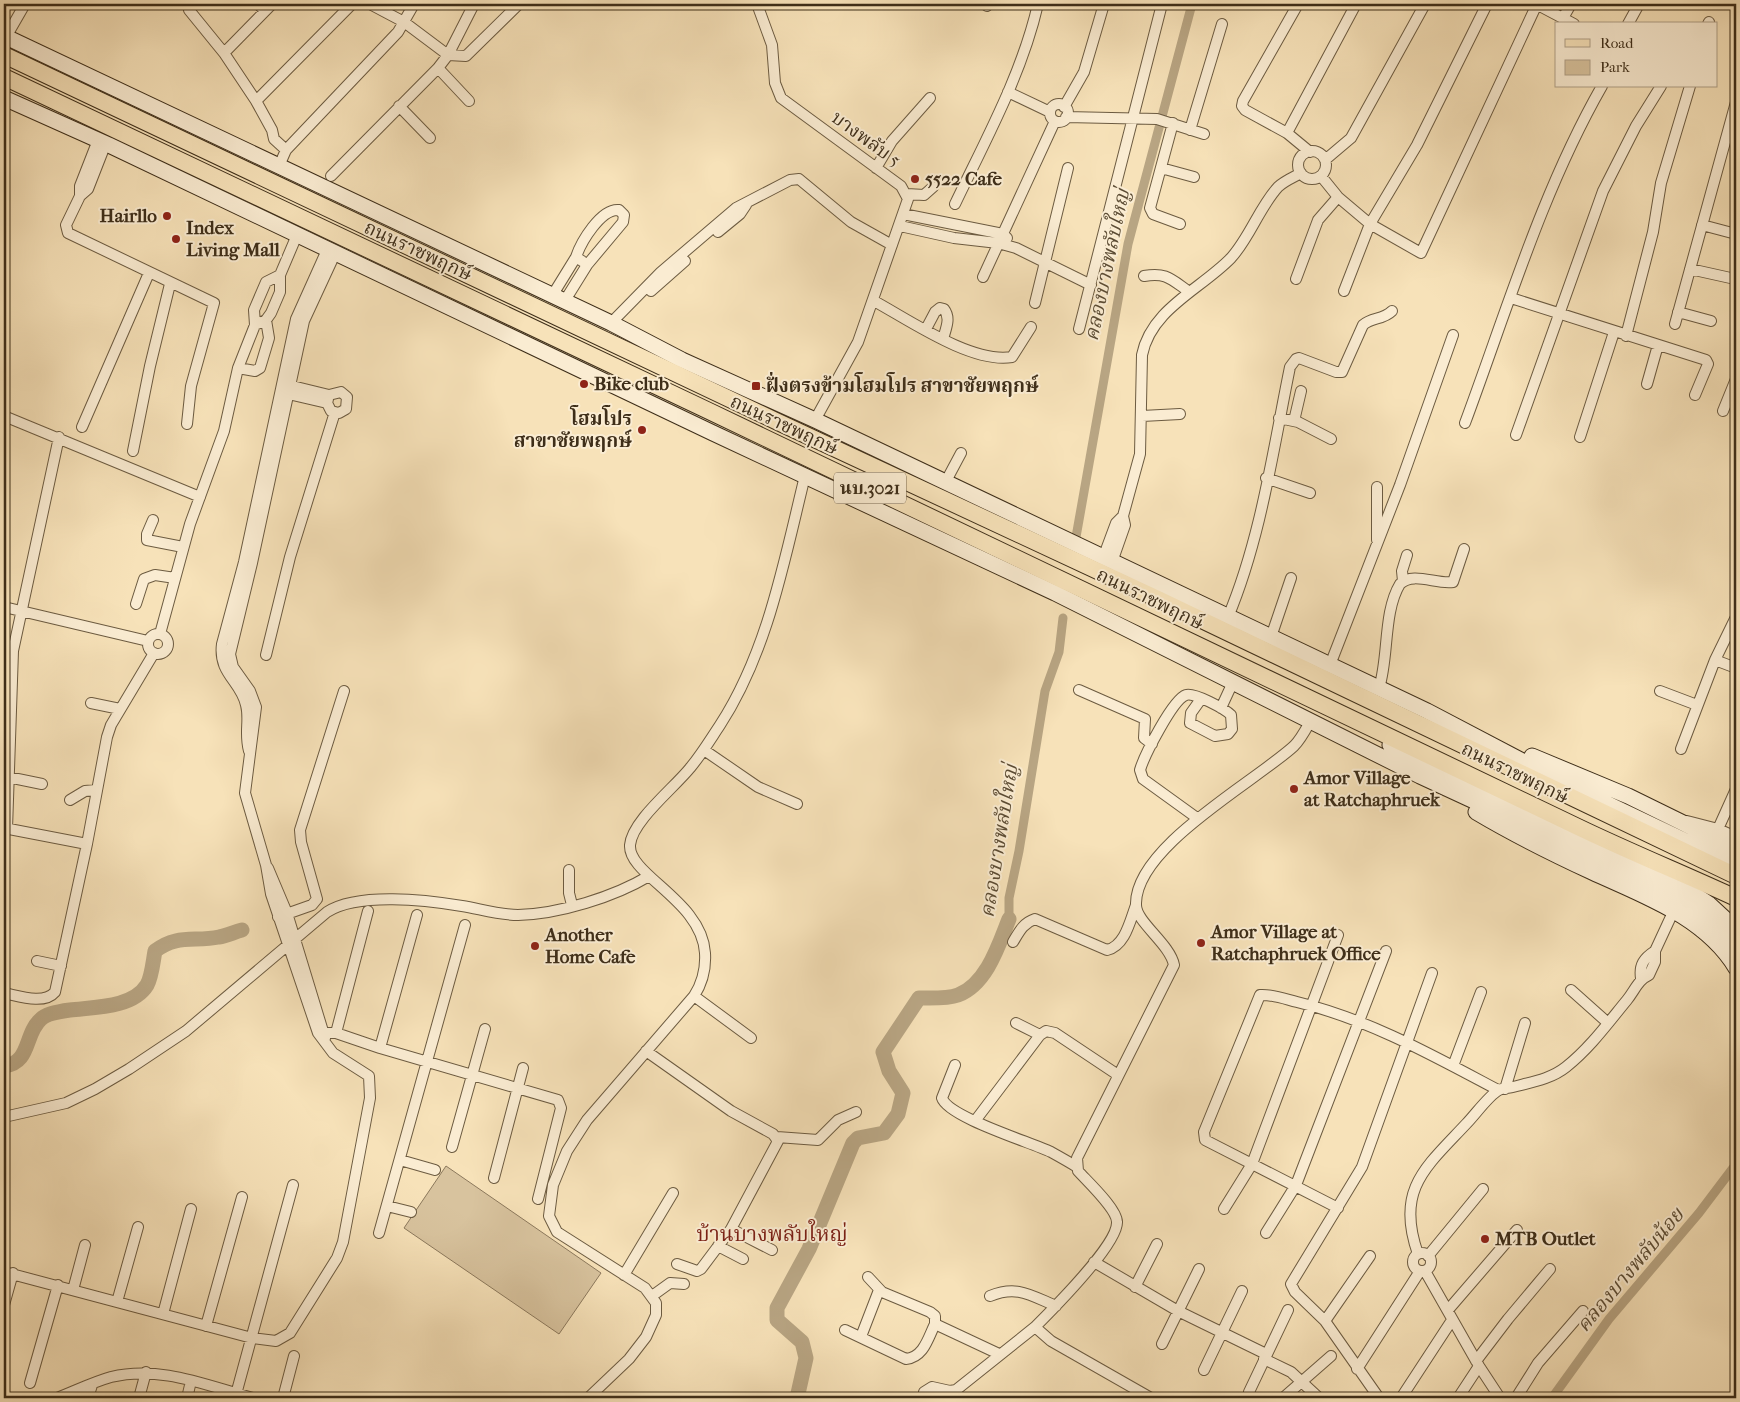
<svg xmlns="http://www.w3.org/2000/svg" width="1740" height="1402" font-family="'IM FELL French Canon','Noto Serif Thai',serif">
  <style>
    .green { fill: #d8c39e; stroke: #8b785c }
    .lines { fill: none; stroke-linecap: round; stroke-linejoin: round }
    .canal { stroke: #b8a583; stroke-width: 9 }
    .river { stroke: #b8a583; stroke-width: 15 }
    .minor-casing { stroke: #6c5b41; stroke-width: 12 }
    .secondary-casing { stroke: #3e2e19; stroke-width: 17 }
    .primary-casing { stroke: #3e2e19; stroke-width: 18 }
    .minor { stroke: #faecd2; stroke-width: 10 }
    .secondary { stroke: #faecd2; stroke-width: 15 }
    .primary { stroke: #f7e2b9; stroke-width: 16 }
    .poi-dot { fill: #8f2418; stroke: #faecd2; stroke-width: 2 }
    .labels { text-anchor: middle; dominant-baseline: central; stroke-width: 4; stroke-linejoin: round; paint-order: stroke }
    .shield { fill: #faecd2; stroke: #766750; stroke-width: 1 }
    .shield-label { font-size: 18px; font-weight: bold; fill: #3e2e19 }
    .street-label { font-size: 19px; fill: #3e2e19; stroke: #faecd2 }
    .poi-label { font-size: 19px; font-weight: bold; fill: #3e2e19; stroke: #faecd2; text-anchor: start }
    .water-label { font-size: 20px; font-style: italic; fill: #5c4c34; stroke: #faecd2 }
    .quarter-label { font-size: 21px; fill: #7a1f14; stroke: #faecd2 }
  </style>
  <rect width="100%" height="100%" fill="#f7e2b9"/>
  <filter id="stains"><feTurbulence type="fractalNoise" baseFrequency=".004" numOctaves="4"/><feColorMatrix values="0 0 0 0 .2 0 0 0 0 .09 0 0 0 0 .02 0 0 0 .5 -.17"/></filter>
  <radialGradient id="worn" r=".72"><stop offset=".6" stop-color="#630" stop-opacity="0"/><stop offset="1" stop-color="#630" stop-opacity=".3"/></radialGradient>
  <path class="green" d="M446 1166 601 1273 559 1334 404 1228Z"/>
  <g class="lines">
    <path class="canal" d="M1076 537 1128 244 1192 4
      M1009 919V898L1019 851 1045 691 1059 652 1063 618
      M1552 1398 1609 1319 1699 1213 1736 1164"/>
    <path class="river" d="M4 1066C31 1063 24 1034 41 1019 47 1013 62 1011 70 1010 94 1007 133 1008 147 985 152 976 153 961 155 951 177 934 194 942 219 937 227 936 234 932 242 930
      M797 1398 806 1358 802 1342 777 1320V1308L809 1249 853 1143 858 1138 884 1133 898 1114 903 1093 889 1071 883 1052 919 998C931 998 947 999 958 995 987 984 999 944 1009 919"/>
    <g class="minor-casing">
      <path id="minor" d="M258 4 265 11
        M370 4 404 22 448 55 466 56 519 4
        M757 4 772 45 775 83 781 98 901 186 908 199 858 342 815 420
        M1298 4 1243 101 1242 106 1245 110 1287 133 1310 152
        M1536 4 1574 24
        M987 6 988 4
        M4 9 6 4
        M189 10 224 53 256 101 272 130 274 139 286 150
        M1563 18 1571 4
        M1628 24 1639 4
        M1708 24 1709 22
        M6 37 25 4
        M224 53 272 4
        M438 68 469 101
        M1008 92 1050 112
        M256 101 352 4
        M1050 113a9 9 0 1 1 18 0a9 9 0 1 1-18 0Z
        M399 106 430 138
        M1064 107 1084 72 1104 4
        M1066 117 1157 119 1204 134
        M1173 123 1150 208 1153 214 1180 224
        M1190 130 1222 24
        M1287 133 1356 4
        M98 140 80 186V196L88 189 106 143
        M1298 165a14 14 0 1 1 28 0a14 14 0 1 1-28 0Z
        M1325 160 1351 138 1425 4
        M279 166 286 150 398 32 414 4
        M876 168 892 141 930 98
        M1161 168 1194 177
        M331 176 438 68 448 55 474 4
        M1321 176 1338 197 1370 224 1421 253 1537 4
        M907 194 924 195 933 187
        M80 196 66 225 68 233 214 303 191 386 187 424
        M955 204C986 139 1022 74 1038 4
        M903 214 1003 234 1007 238
        M1702 225 1736 234
        M900 226 954 238 998 243 1016 248 1091 285
        M718 232 740 214 746 205
        M1690 269 1735 279
        M1144 276C1166 272 1171 279 1188 291
        M983 277 1055 121
        M1296 279 1318 220 1338 197
        M651 291 685 261
        M1344 291 1370 224 1417 145 1487 4
        M552 296 576 257 582 261
        M1511 298 1706 360 1708 364 1695 395
        M874 301C909 320 972 364 1012 357L1031 327
        M564 302 587 265 623 222 624 215 619 210C601 208 581 242 576 257
        M1035 303 1068 168
        M1678 312 1711 321
        M611 323 661 272 736 208 790 180 799 179 851 222 892 245
        M1675 324 1736 102
        M255 325 266 320 271 313 280 292V275L297 235
        M926 329 935 312 940 308 944 309C951 318 946 328 943 339
        M1079 329 1162 4
        M1626 336 1653 232 1661 183 1690 86
        M238 368 255 371 260 368 269 338 266 320
        M284 384 329 395 341 392 347 397 346 409 339 413 331 411 327 403 329 395
        M1647 384 1658 345
        M284 393 327 403
        M1723 411 1736 379
        M4 416 200 497
        M1142 416 1180 414
        M1279 418 1298 422 1331 439
        M1294 421 1301 391
        M1465 423C1507 310 1542 191 1602 86
        M82 427 149 273
        M1516 435 1603 191 1636 126 1661 86
        M1580 437 1614 332
        M133 451 150 366 170 284
        M1266 478 1310 493
        M945 483 961 453
        M1377 487V540
        M153 520 147 534V540L183 547
        M1103 558 1116 523 1123 516
        M1112 562 1125 525 1123 516 1140 454 1142 355C1151 309 1201 289 1231 258 1250 237 1259 208 1278 187 1284 181 1294 177 1301 173
        M1403 581 1402 571 1407 555
        M136 604 144 579 155 575 175 578
        M4 607 148 641
        M1228 617C1261 538 1273 450 1290 367L1296 359 1299 358 1336 372H1342L1363 325C1372 317 1383 320 1392 311
        M148 644a10 10 0 1 1 20 0a10 10 0 1 1-20 0Z
        M160 634 190 524 224 431 238 368 255 325 254 310 266 282 280 275
        M1271 637 1291 578
        M266 655 290 557 335 412
        M1715 660 1736 668
        M1330 665 1400 485 1453 335
        M1379 688C1389 657 1383 612 1400 584 1413 571 1437 585 1453 582L1464 549
        M1079 690 1145 719 1144 738 1152 744
        M1660 691 1697 705
        M91 703 120 709
        M1221 708 1233 682
        M1681 749 1715 660 1736 617
        M704 750 758 787 797 804
        M249 751C244 732 250 720 246 705 241 681 218 674 222 644L244 562 296 319 327 250
        M8 777 42 784
        M70 800 85 791 96 790
        M1197 818 1143 779 1140 770C1144 756 1173 699 1186 695 1194 692 1225 709 1231 715L1232 729 1228 734 1215 736 1190 723 1191 713 1201 699
        M1687 821 1718 829 1736 837
        M4 828 87 844
        M7 829 13 651 59 437
        M1718 829 1736 789
        M268 868 287 913 325 1038
        M569 870V893L572 905
        M278 917 312 905 317 899 301 842 300 830 344 691
        M1013 942C1019 932 1023 923 1035 919L1107 950C1125 946 1130 921 1136 905
        M37 961 61 966
        M1641 978C1639 965 1644 958 1655 951
        M1571 990 1608 1023
        M4 993C19 996 44 1005 55 992L87 844 107 737 111 725 154 653
        M694 996 751 1038
        M1016 1023 1040 1035
        M318 1033H336L380 1048 558 1100 561 1108 538 1199
        M336 1033 368 911
        M380 1048 417 915
        M646 1051 731 1111 773 1134 778 1141 731 1229 701 1269 697 1271 677 1264
        M955 1065 942 1098C948 1117 1030 1142 1051 1152 1060 1157 1069 1162 1077 1167
        M1453 1066 1481 992
        M1505 1089 1525 1023
        M4 1117 66 1103 95 1089 129 1069 186 1031 327 912C358 892 426 900 462 906 480 909 499 915 518 915 559 914 614 897 649 876
        M975 1121 1040 1035 1046 1031 1055 1033 1118 1075
        M777 1137 818 1140 838 1120 856 1112
        M452 1147 485 1029
        M400 1160 435 1170
        M494 1178 523 1068
        M387 1206 411 1212
        M1338 1208 1205 1140 1204 1132 1260 995C1272 994 1285 999 1297 1002 1368 1019 1434 1056 1498 1090
        M1224 1209 1252 1164 1338 935
        M731 1229 772 1250
        M379 1233 465 925
        M1266 1233 1296 1185 1386 951
        M718 1246 743 1259
        M1413 1262a9 9 0 1 1 18 0a9 9 0 1 1-18 0Z
        M1418 1254C1395 1189 1426 1167 1467 1123 1475 1115 1489 1095 1499 1090 1503 1088 1509 1088 1513 1087 1532 1082 1551 1079 1566 1067 1590 1048 1608 1023 1627 1000 1635 990 1638 980 1649 975L1655 962V951L1674 910
        M1428 1256 1483 1189
        M1094 1262 1178 1311 1266 1354
        M1425 1271 1479 1366 1500 1398
        M4 1272 252 1338 276 1341 290 1333 337 1258 343 1242 370 1098 369 1076 333 1053 318 1033 271 894 266 865 245 793 256 707 250 691 233 667 230 654 252 563 304 321 335 254
        M624 1275 673 1193
        M868 1277 882 1292 930 1312 935 1316V1324
        M1135 1287 1157 1244
        M73 1290 85 1245
        M652 1296 670 1283 684 1284
        M990 1296C1017 1285 1030 1295 1056 1306
        M117 1302 138 1227
        M4 1305 13 1273
        M1448 1310 1517 1230
        M163 1314 191 1209
        M1325 1321 1370 1256
        M206 1326 242 1197
        M845 1330 906 1359C924 1357 928 1338 935 1324L999 1354
        M862 1334 879 1290
        M1162 1344 1199 1269
        M1264 1359 1291 1372 1319 1398
        M1476 1361 1508 1319 1550 1269
        M1357 1369 1420 1271
        M1204 1370 1242 1291
        M30 1383 58 1285
        M924 1392 932 1387 950 1391 956 1390 1035 1327
        M1249 1392 1288 1310
        M57 1398C75 1391 93 1382 111 1377 160 1365 207 1386 253 1398
        M88 1398 92 1385
        M139 1398 146 1372
        M187 1398 191 1381
        M235 1398 293 1185
        M283 1398 294 1356
        M588 1398 629 1359 646 1337 656 1315V1303L645 1288 557 1232 549 1216 553 1185 567 1151 587 1120 694 996C703 982 706 969 705 953 702 901 628 875 630 845 632 821 674 788 690 768 701 755 710 740 720 725 768 651 784 561 805 476
        M1151 1398 1051 1341 1035 1327C1052 1310 1118 1244 1117 1222 1117 1209 1088 1182 1078 1171L1077 1158 1174 965C1170 944 1136 922 1136 905 1134 847 1255 782 1294 746 1301 739 1306 729 1311 720
        M1283 1398 1331 1356
        M1379 1398 1325 1321 1295 1292 1291 1284 1362 1167 1432 973
        M1401 1398 1452 1320
        M1458 1398 1479 1366
        M1516 1398 1538 1363 1583 1311"/>
    </g>
    <g class="secondary-casing">
      <path id="secondary" d="M4 36 611 323 682 360 815 420 1427 711 1568 785 1736 865
        M4 98 109 145 713 433 1055 593 1420 776 1621 869 1691 906 1724 934 1736 950
        M1390 745 1474 788 1683 887 1709 904 1736 929
        M1532 756 1628 796 1736 849
        M1476 812C1513 834 1553 854 1592 872 1644 896 1705 917 1736 968"/>
    </g>
    <g class="primary-casing">
      <path id="primary" d="M4 55 778 422 1160 600 1736 876
        M4 77C530 324 1054 576 1578 827 1630 852 1684 874 1736 898"/>
    </g>
    <use href="#minor" class="minor"/>
    <use href="#secondary" class="secondary"/>
    <use href="#primary" class="primary"/>
  </g>
  <g class="poi-dot">
    <circle cx="915" cy="179" r="5"/>
    <circle cx="167" cy="216" r="5"/>
    <circle cx="176" cy="239" r="5"/>
    <circle cx="584" cy="384" r="5"/>
    <rect x="751" y="381" width="10" height="10" rx="2.5"/>
    <circle cx="642" cy="430" r="5"/>
    <circle cx="1294" cy="789" r="5"/>
    <circle cx="1201" cy="943" r="5"/>
    <circle cx="535" cy="946" r="5"/>
    <circle cx="1485" cy="1239" r="5"/>
  </g>
  <g class="labels">
    <rect class="shield" x="834" y="472.5" width="72" height="31" rx="4"/>
    <g class="shield-label">
      <text x="870" y="488">นบ.3021</text>
    </g>
    <g class="street-label">
      <text transform="translate(866 139) rotate(36)">บางพลับ 5</text>
      <text transform="translate(418 251) rotate(25)">ถนนราชพฤกษ์</text>
      <text transform="translate(784 425) rotate(25)">ถนนราชพฤกษ์</text>
      <text transform="translate(1150 599) rotate(26)">ถนนราชพฤกษ์</text>
      <text transform="translate(1515 773) rotate(26)">ถนนราชพฤกษ์</text>
    </g>
    <g class="poi-label">
      <text x="925" y="179">5522 Cafe</text>
      <text x="157" y="216" text-anchor="end">Hairllo</text>
      <text x="186" y="228">Index<tspan x="186" dy="22">Living Mall</tspan></text>
      <text x="594" y="384">Bike club</text>
      <text x="766" y="386">ฝั่งตรงข้ามโฮมโปร สาขาชัยพฤกษ์</text>
      <text x="632" y="419" text-anchor="end">โฮมโปร<tspan x="632" dy="22">สาขาชัยพฤกษ์</tspan></text>
      <text x="1304" y="778">Amor Village<tspan x="1304" dy="22">at Ratchaphruek</tspan></text>
      <text x="1211" y="932">Amor Village at<tspan x="1211" dy="22">Ratchaphruek Office</tspan></text>
      <text x="545" y="935">Another<tspan x="545" dy="22">Home Cafe</tspan></text>
      <text x="1495" y="1239">MTB Outlet</text>
    </g>
    <g class="water-label">
      <text transform="translate(1107 265) rotate(-78)">คลองบางพลับใหญ่</text>
      <text transform="translate(999 841) rotate(-81)">คลองบางพลับใหญ่</text>
      <text transform="translate(1630 1270) rotate(-50)">คลองบางพลับน้อย</text>
    </g>
    <g class="quarter-label">
      <text x="772" y="1234">บ้านบางพลับใหญ่</text>
    </g>
  </g>
  <rect width="1740" height="1402" fill="none" stroke="#f7e2b9" stroke-width="20"/>
  <rect x="5" y="5" width="1730" height="1392" fill="none" stroke="#3e2e19" stroke-width="2.5"/>
  <rect x="10" y="10" width="1720" height="1382" fill="none" stroke="#3e2e19"/>
  <rect x="1555" y="22" width="162" height="65" fill="#faecd2" stroke="#afa088"/>
  <rect x="1565" y="39" width="25" height="8" fill="#f7e2b9" stroke="#afa088"/>
  <text x="1600" y="48" font-size="15" fill="#3e2e19">Road</text>
  <rect x="1565" y="60" width="25" height="15" fill="#d8c39e" stroke="#afa088"/>
  <text x="1600" y="72" font-size="15" fill="#3e2e19">Park</text>
  <rect width="100%" height="100%" filter="url(#stains)"/>
  <rect width="100%" height="100%" fill="url(#worn)"/>
</svg>
